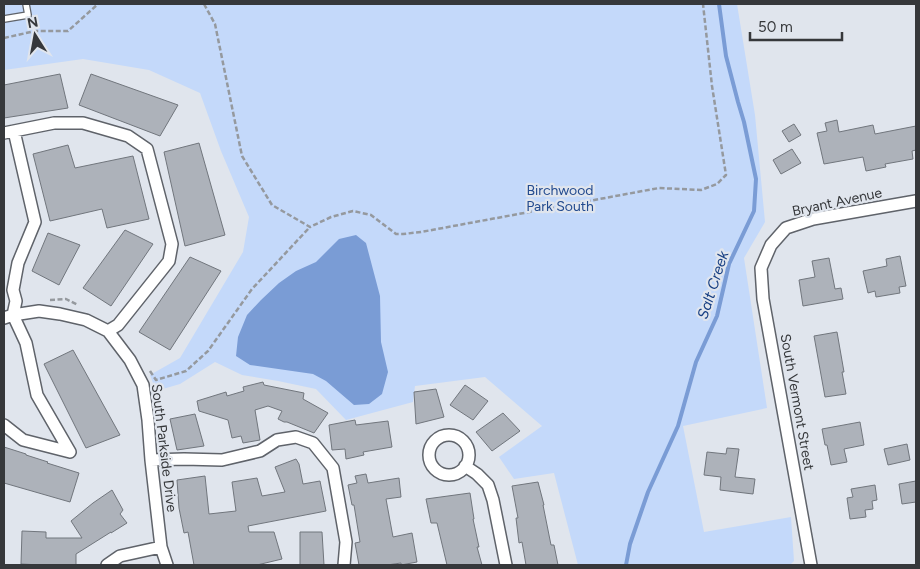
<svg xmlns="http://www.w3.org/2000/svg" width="920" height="569" font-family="Figtree,sans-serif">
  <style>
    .green { fill: #c4d9fa }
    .water { fill: #7a9cd5 }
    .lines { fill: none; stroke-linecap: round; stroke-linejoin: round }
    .stream { stroke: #7a9cd5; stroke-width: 4 }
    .building { fill: #adb2ba; stroke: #71767d }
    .lane-casing { stroke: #5f636a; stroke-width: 8 }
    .street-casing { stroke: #5f636a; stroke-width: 14 }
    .path { stroke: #95999e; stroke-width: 2.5; stroke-dasharray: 5 2.5; stroke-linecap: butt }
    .lane { stroke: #fff; stroke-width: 5.5 }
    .street { stroke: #fff; stroke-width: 11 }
    .labels { text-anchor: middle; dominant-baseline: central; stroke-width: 4.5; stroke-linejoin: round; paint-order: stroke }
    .park-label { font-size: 14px; fill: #234b8f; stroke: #e0e5ed }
    .street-label { font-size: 14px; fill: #36383b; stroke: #e0e5ed }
    .water-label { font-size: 15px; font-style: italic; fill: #173f83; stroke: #e0e5ed }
  </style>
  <rect width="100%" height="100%" fill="#e0e5ed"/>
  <path class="green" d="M4 4H737L755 115 765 222 744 258 767 408 683 426 704 532 791 517 794 561 790 565H578L554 473 514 479 499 457 542 426 485 377 415 386 413 402 346 420 316 389 278 381 242 375 215 362 180 384 156 391 150 375 180 358 243 252 249 217 221 151 200 93 149 70 83 59 4 70Z"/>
  <path class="water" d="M356 235 366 243 380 296 381 342 388 372 382 394 369 404 354 405 326 381 313 374 250 365 236 356 238 337 247 315 261 300 279 283 296 271 316 262 339 239Z"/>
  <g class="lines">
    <path class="stream" d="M626 565 630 544 648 492 678 426 696 362 717 316 729 264 754 211 756 179 744 122 738 102 726 56 719 4"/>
  </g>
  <path class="building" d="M60 74 68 108 4 118V85Z
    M91 74 178 105 160 136 79 105Z
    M837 120 839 132 873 125 875 134 916 126V150L912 151 913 159 885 164 886 167 866 171 863 157 824 164 817 133 827 131 825 123Z
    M794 124 801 135 789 142 782 131Z
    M199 143 225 235 185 246 164 152Z
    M68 145 75 168 133 156 149 219 107 228 102 209 50 221 33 154Z
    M792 149 801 163 781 174 773 160Z
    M125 230 153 244 111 306 83 288Z
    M48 233 80 245 59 285 32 271Z
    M900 256 906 286 899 287 900 293 876 297 875 291 868 293 863 271 887 266 886 259Z
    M190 257 221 271 170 350 139 332Z
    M829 258 835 289 841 288 843 299 803 306 799 280 815 277 812 261Z
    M837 332 844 372H842L846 394 825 397 814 336Z
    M73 350 120 435 86 448 44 364Z
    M263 382 264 385 304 393 303 399 328 413 314 433 287 422H284L278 419 282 411 268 406 255 410 260 440 243 443 241 436 232 438 228 420 199 411 197 401 226 392 227 396 244 391 243 387Z
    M465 385 488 401 473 420 450 405Z
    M436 389 444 417 416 424 414 392Z
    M503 413 520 431 492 451 476 432Z
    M195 414 204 446 177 450 170 419Z
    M355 420 356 425 388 421 392 447 363 452 364 455 346 459 345 449 332 450 329 425Z
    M860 422 864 445 844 449 847 462 831 465 827 445H825L822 429Z
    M907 444 910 460 888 465 884 449Z
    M4 447 26 454V455L48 462 47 463 79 473 70 502 4 483Z
    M727 448 739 449 735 477 755 479 753 494 720 490 721 477 704 475 707 452 726 454Z
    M296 459 299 464 303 484 320 481 326 511 248 526 249 532H274L282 559 257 565H194L188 532 184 533 179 508 177 480 205 476 209 514 236 511 232 482 257 478 262 496 285 492 275 467Z
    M366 474 368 483 399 478 401 497 386 499 393 537 412 533 417 562 401 565V563L387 565H359L355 543 360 542 354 505H352L348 485 357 483 355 476Z
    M916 481V502L902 504 899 484Z
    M538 482 544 505H543L551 545H554L558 565H526L522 542 519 543 516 518H518L512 486Z
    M875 485 877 500 872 501 873 509 865 510 866 517 850 519 847 498 853 497 851 489Z
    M112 490 123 510 120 514 127 523 111 533V532L76 554V565H41L21 564 22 531 46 532V538H82L71 521 93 503Z
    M470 493 474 519H473L479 547H477L482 565H447L437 523H431L426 499Z
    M300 532H322L324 565H300Z"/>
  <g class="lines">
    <g class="lane-casing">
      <path id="lane" d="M4 19 28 15 26 4"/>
    </g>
    <g class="street-casing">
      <path id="street" d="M4 133 54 123H83L128 136 147 149 172 244 169 261 118 325 108 331
        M4 318 13 315 39 311 60 314 86 320 108 331 130 360 143 385 148 420 151 460 161 547 167 565
        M4 425 23 440 70 452 37 395 26 343 13 315 16 301 13 290 18 263 35 222 14 131
        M429 455a20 20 0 1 1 40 0a20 20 0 1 1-40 0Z
        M151 460 184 459 222 460 260 451 277 440 296 437 313 443 333 468 346 542 344 565
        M465 466 477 474 488 485 493 500 506 565
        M107 565 120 556 161 547
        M811 565 763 299 761 268 771 245 786 228 813 219 916 201"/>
    </g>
    <path class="path" d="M204 4 215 24 242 156 272 205 310 227 331 217 353 211 371 215 396 234H403L421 232 659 188 701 190 717 184 726 175 712 86 703 4
      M4 38 35 31H68L98 4
      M50 300 66 299 78 305
      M150 371 156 380 186 371 208 351 252 289 309 228"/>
    <use href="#lane" class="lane"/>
    <use href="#street" class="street"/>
  </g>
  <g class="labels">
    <g class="park-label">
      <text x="560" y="190">Birchwood<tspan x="560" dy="16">Park South</tspan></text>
    </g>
    <g class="street-label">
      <text transform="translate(837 202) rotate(-12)">Bryant Avenue</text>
      <text transform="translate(797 402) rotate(80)">South Vermont Street</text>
      <text transform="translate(164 448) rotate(83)">South Parkside Drive</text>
    </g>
    <g class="water-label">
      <text transform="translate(713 285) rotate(-72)">Salt Creek</text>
    </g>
  </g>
  <rect width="920" height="569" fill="none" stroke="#36383b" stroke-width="10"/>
  <g transform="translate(35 35) rotate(349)" stroke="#e0e5ed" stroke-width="4" paint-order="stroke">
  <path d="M0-4L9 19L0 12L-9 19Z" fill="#36383b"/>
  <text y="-8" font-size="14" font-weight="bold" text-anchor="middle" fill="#36383b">N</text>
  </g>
  <path d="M750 32v8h92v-8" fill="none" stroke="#36383b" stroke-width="2.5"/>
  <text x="758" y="32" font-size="15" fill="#36383b" stroke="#e0e5ed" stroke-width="4" paint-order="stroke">50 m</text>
</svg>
